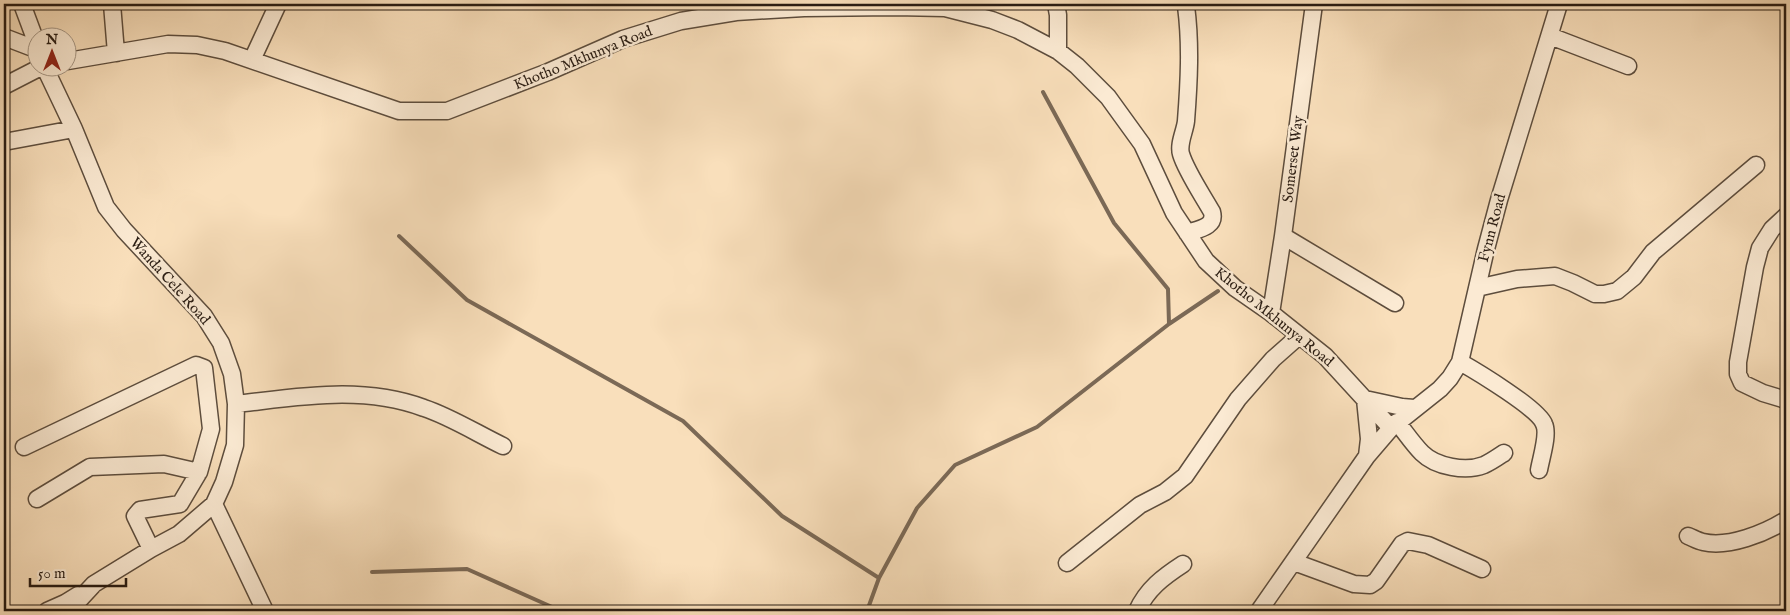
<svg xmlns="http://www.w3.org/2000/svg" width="1790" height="615" font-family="'IM FELL English',serif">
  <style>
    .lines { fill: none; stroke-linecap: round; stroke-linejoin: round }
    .stream { stroke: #7b6956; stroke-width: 4 }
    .minor-casing { stroke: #5d4d3d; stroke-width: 19 }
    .minor { stroke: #fbead3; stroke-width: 16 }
    .labels { text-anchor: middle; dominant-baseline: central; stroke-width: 5; stroke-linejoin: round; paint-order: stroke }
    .street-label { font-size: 15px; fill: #291c13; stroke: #fbead3 }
  </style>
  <rect width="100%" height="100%" fill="#f9dfbb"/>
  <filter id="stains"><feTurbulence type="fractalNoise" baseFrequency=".004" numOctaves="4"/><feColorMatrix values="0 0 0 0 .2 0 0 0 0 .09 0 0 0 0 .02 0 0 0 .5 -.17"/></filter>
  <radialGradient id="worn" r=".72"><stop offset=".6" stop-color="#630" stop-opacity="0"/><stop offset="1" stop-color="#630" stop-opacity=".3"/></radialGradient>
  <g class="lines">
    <path class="stream" d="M1043 92 1114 223 1168 289 1169 324
      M399 236 467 300 683 421 782 516 879 578
      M372 572 467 569 561 611
      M867 611 879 578 917 508 955 465 1037 427 1169 324 1218 291"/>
    <g class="minor-casing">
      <path id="minor" d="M22 4 38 47
        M112 4 116 53
        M1056 4 1058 15V51
        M1186 6C1191 44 1189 82 1186 121 1185 131 1178 144 1181 154 1186 171 1203 196 1212 212 1216 227 1199 229 1187 233
        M1550 36 1628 66
        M4 37 38 50
        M252 60 278 4
        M68 61 168 44 197 45 225 51 399 111H447L548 72 623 39 681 21 736 12 804 8 895 7 945 8 992 20 1018 30 1058 51 1077 66 1108 97 1142 144 1174 213 1206 261 1235 288 1271 313 1325 356 1391 428
        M45 68 74 129 106 207 124 230 204 316 221 343 232 374 236 404 235 445 224 482 214 504 179 534 151 549 94 584 69 611
        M4 86 39 68
        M4 142 74 129
        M1786 216 1772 229 1760 248 1755 267 1738 362V374L1742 383 1763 393 1786 400
        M1283 236 1395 303
        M1477 288 1517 279 1555 276 1573 283 1595 294H1604L1617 291 1634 277 1653 252 1756 165
        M1271 313 1283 236 1314 4
        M1460 362C1476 371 1539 409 1544 424 1549 434 1541 458 1539 470
        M236 404C299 397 362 385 424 408 449 416 478 434 503 446
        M1397 422C1405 432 1413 444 1422 453 1436 467 1466 472 1484 465 1491 462 1498 457 1504 453
        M24 447 196 365 204 368 211 429 199 472 180 504 140 510 135 516 151 549
        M1367 456 1369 439 1365 399 1402 407 1414 408
        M37 499 90 467 164 464 199 472
        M214 504 265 611
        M1688 536C1693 538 1698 541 1703 542 1729 548 1765 533 1786 520
        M1294 562 1354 584 1370 585 1376 581 1402 544 1408 541 1428 545 1482 569
        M1067 563 1140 505 1165 492 1185 476 1238 399 1273 359 1299 336
        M47 611 65 603 78 595
        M1137 611C1147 589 1163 577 1183 564
        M1259 611 1367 456 1391 428 1440 389 1450 378 1460 362 1486 249 1499 200 1559 4"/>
    </g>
    <use href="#minor" class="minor"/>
  </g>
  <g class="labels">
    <g class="street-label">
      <text transform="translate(583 58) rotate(-22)">Khotho Mkhunya Road</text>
      <text transform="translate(1293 159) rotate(-83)">Somerset Way</text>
      <text transform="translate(1492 228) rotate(-75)">Fynn Road</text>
      <text transform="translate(170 281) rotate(48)">Wanda Cele Road</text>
      <text transform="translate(1274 317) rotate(39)">Khotho Mkhunya Road</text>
    </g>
  </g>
  <rect width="1790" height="615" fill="none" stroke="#f9dfbb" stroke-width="20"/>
  <rect x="5" y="5" width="1780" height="605" fill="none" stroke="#291c13" stroke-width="2.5"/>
  <rect x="10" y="10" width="1770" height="595" fill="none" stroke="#291c13"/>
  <g transform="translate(52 52)"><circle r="24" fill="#fbead3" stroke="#a79886"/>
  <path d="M0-4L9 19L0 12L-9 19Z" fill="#8f2418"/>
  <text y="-8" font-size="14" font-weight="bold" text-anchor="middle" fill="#291c13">N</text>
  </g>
  <path d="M30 578v8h96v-8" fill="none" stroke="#291c13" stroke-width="2.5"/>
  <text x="38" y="578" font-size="15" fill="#291c13" stroke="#fbead3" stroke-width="4" paint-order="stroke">50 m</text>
  <rect width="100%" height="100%" filter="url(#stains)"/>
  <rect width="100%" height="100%" fill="url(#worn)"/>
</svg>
